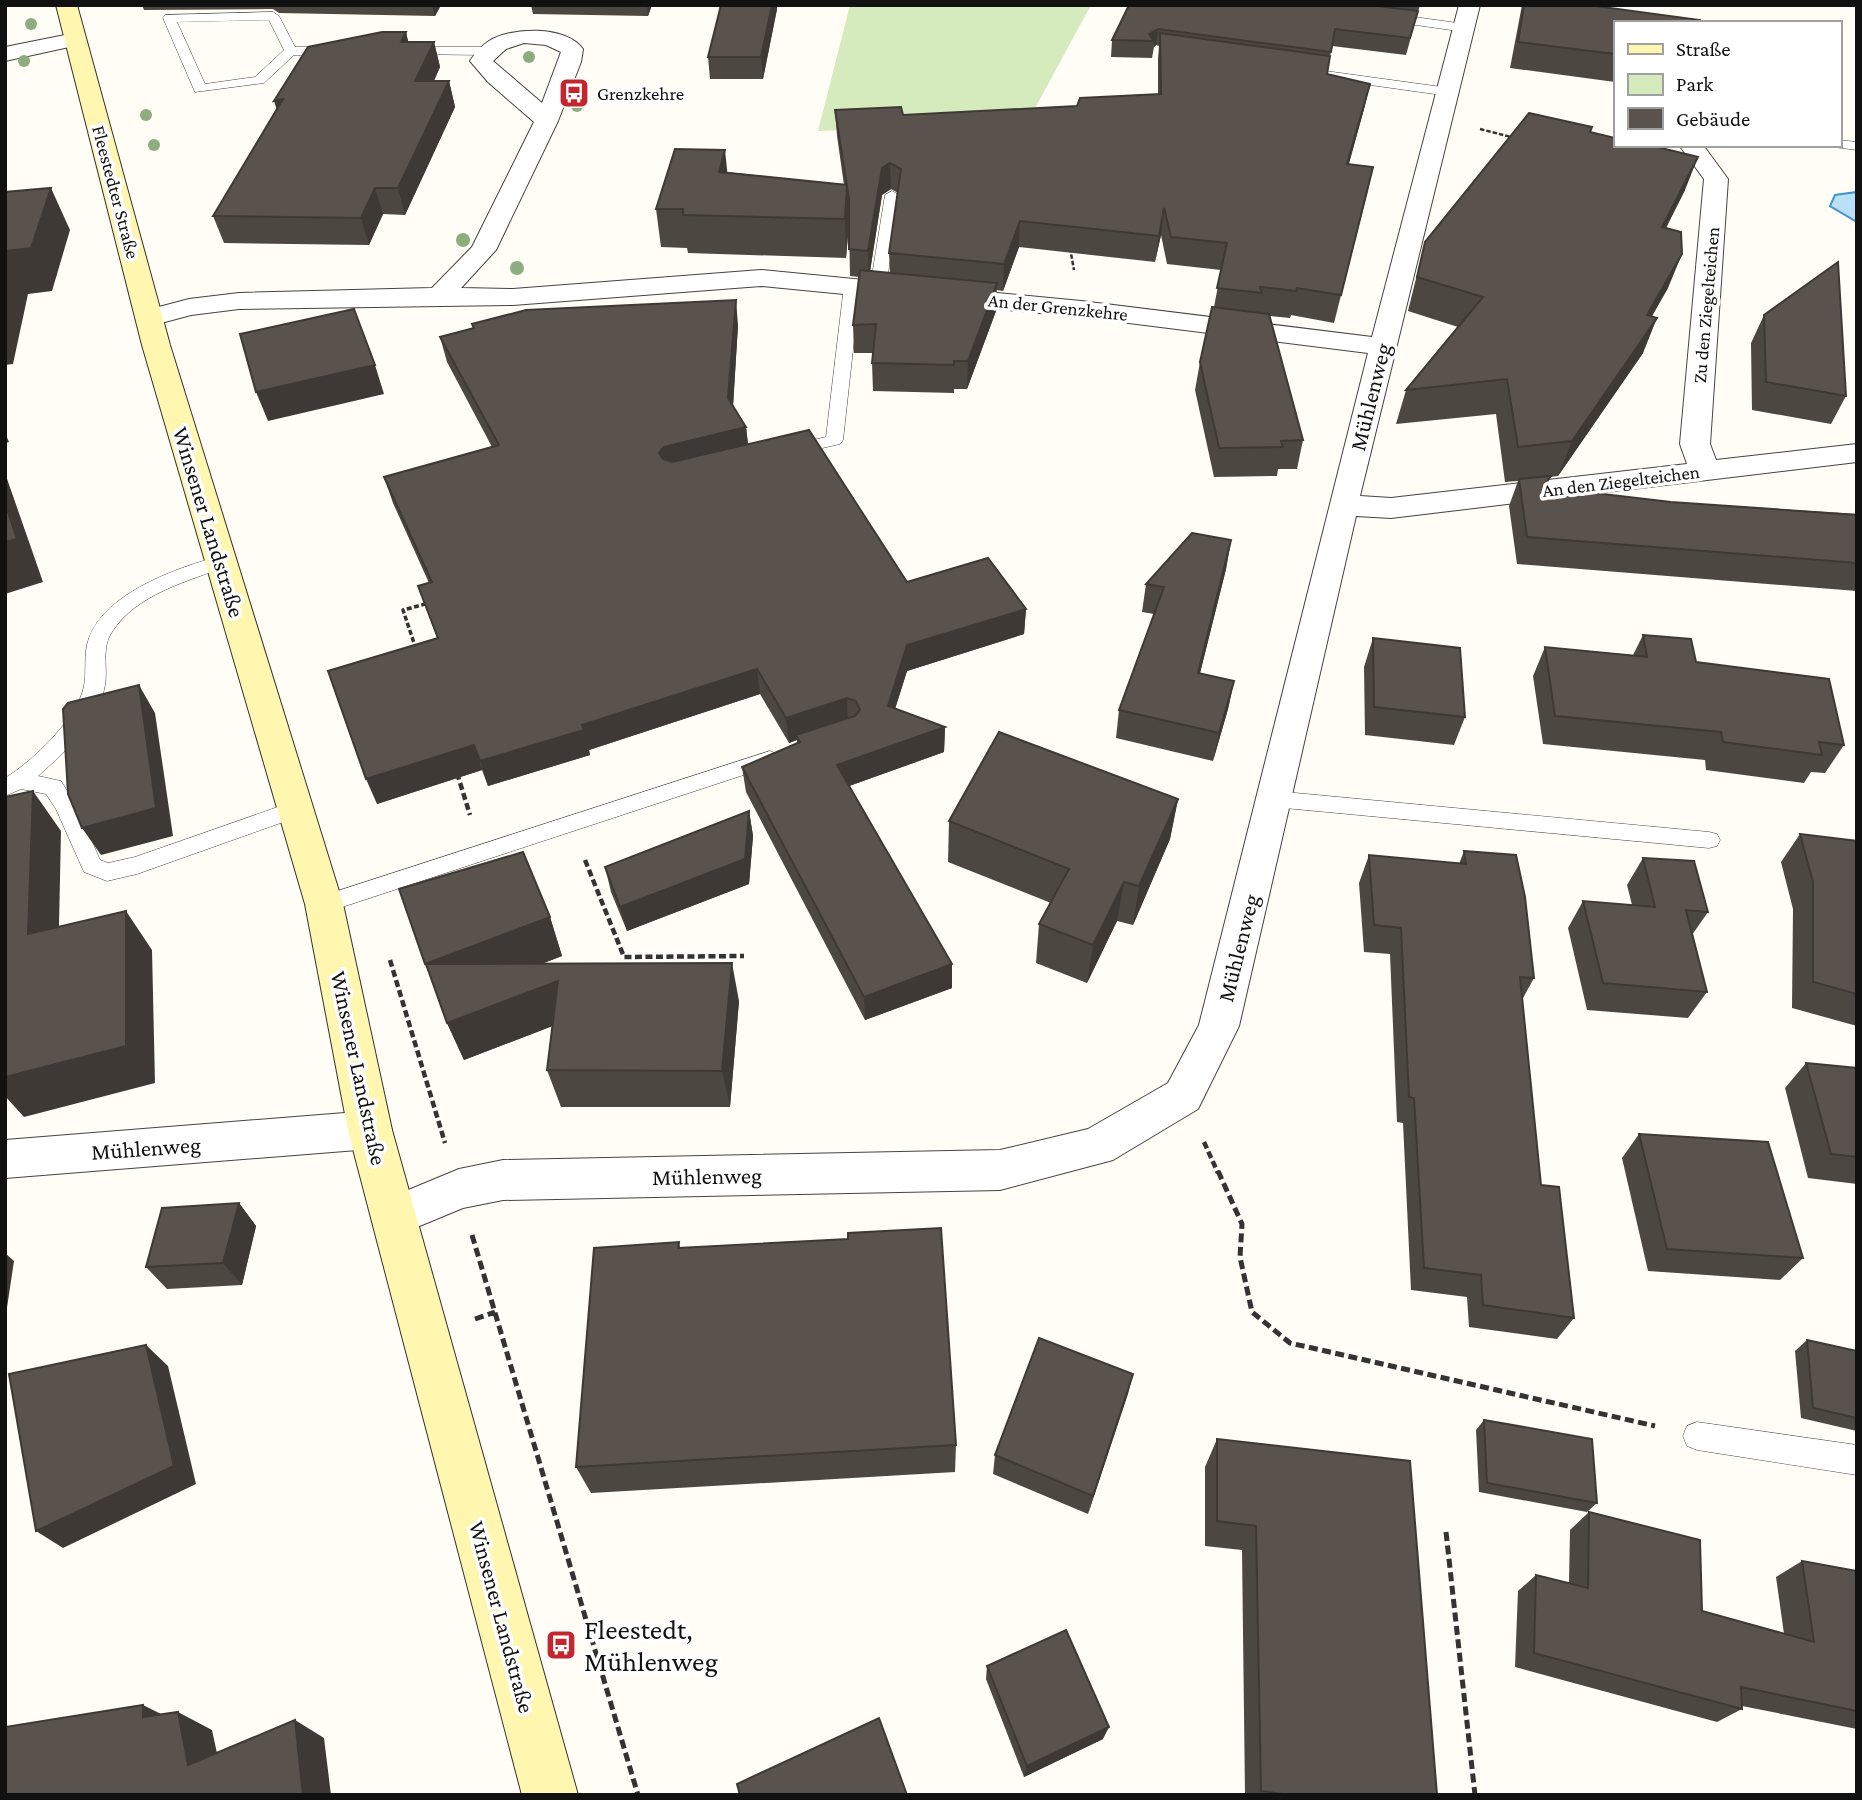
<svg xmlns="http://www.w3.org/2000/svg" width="1862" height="1800" font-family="'Crimson Pro',serif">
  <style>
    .green { fill: #d5ebbd }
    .water { fill: #b9e0f7; stroke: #3f96cf; stroke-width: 2 }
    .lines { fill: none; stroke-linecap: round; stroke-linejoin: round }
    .lane-casing { stroke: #444; stroke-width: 1 }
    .street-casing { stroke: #444; stroke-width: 2 }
    .secondary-casing { stroke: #333; stroke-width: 2 }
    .path-far3 { stroke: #333; stroke-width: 2.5; stroke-dasharray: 4.5 2; stroke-linecap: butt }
    .path-far2 { stroke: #333; stroke-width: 3.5; stroke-dasharray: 5 2.5; stroke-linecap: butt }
    .path-far1 { stroke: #333; stroke-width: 4.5; stroke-dasharray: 7 3.5; stroke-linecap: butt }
    .path { stroke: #333; stroke-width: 5; stroke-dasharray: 9 4.5; stroke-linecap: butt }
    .lane { fill: #fff; fill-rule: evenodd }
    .street { fill: #fff; fill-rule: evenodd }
    .secondary { fill: #fff6b0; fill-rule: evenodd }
    .tree { fill: #8dad7f }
    .wall { fill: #4d4742; fill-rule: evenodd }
    .shaded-wall { fill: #3f3936 }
    .building { fill: #5a524d; stroke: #3f3936; stroke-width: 2 }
    .labels { text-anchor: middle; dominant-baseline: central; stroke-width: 7; stroke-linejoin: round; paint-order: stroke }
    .far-poi-label { font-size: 19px; fill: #111; stroke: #fff; text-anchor: start }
    .far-street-label { font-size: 19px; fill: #111; stroke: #fff }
    .street-label { font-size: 23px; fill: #111; stroke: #fff }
    .near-poi-label { font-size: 28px; fill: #111; stroke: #fff; text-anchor: start }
  </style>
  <rect width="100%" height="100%" fill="#fffdf5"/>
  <path class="green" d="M850 5H1091L1027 123 818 131Z"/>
  <path class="water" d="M1857 192V222L1830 206 1835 195Z"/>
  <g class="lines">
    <g class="lane-casing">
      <path id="lane" d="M273 12 279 16 295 47H337L343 51 337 55H294L264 83 195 92 163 18 165 15ZM269 20 284 50 255 77 205 84 177 22Z
        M1385 13 1465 24 1471 28 1465 32 1381 20V14Z
        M406 47H487L493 51 487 55 401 54 400 51Z
        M1311 69 1449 88 1456 92 1449 96 1306 76 1304 73Z
        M1839 140 1857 142V150L1834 147 1839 145Z
        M892 191 899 195 886 288 878 293 870 288 885 195Z
        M852 281 860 286 843 440 840 444 787 456 781 455 778 451 781 447 826 437 844 286Z
        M221 556 228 558 230 562 228 566C188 581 136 594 112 632 101 648 108 668 105 685 99 721 64 753 38 776L61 781 77 807 100 860 108 863 135 857 295 801 303 803 306 809 303 815 137 874 107 881 84 872 56 809 46 794 21 789 5 796V778C32 762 78 718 84 686 87 671 83 654 89 638 105 593 178 567 221 556Z
        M770 751 777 754 781 759 777 764 324 913 316 910 313 904 316 898Z
        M1274 791 1709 832 1717 834 1720 840 1717 846 1709 848 1274 807 1266 805 1263 799 1266 793Z
        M1697 1422 1857 1445V1475L1697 1450 1687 1446 1683 1436 1687 1426Z"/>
    </g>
    <g class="street-casing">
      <path id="street" d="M1459 5H1480L1360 496 1391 498 1687 464 1680 444 1704 179 1679 145H1703L1728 179 1710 444 1716 460 1857 444V462L1391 518 1356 516 1239 1026 1198 1109 1113 1160 1000 1190 503 1200 463 1208 393 1237 377 1231 371 1217 377 1203 459 1169 503 1160 1000 1150 1088 1129 1168 1083 1199 1025 1368 353 1081 317 761 286 513 305 239 309 191 315 150 326 140 324 136 318 140 312 189 299 239 293 432 288 472 247 534 122 488 82 470 61C475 53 481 46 489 41 511 27 566 25 583 49L581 62 558 121 496 250 461 288 513 289 761 270 1081 301 1372 337ZM524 43 546 45 561 52 542 103 493 61 506 49Z
        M75 33 83 34 86 39 83 44 5 61V47Z
        M370 1111 385 1117 392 1130 385 1143 370 1149 5 1178V1140Z"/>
    </g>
    <g class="secondary-casing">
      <path id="secondary" d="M56 5H77L170 345 343 904 392 1130 578 1795H522L348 1130 305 904 142 345Z"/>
    </g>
    <path class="path-far3" d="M1480 129 1515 138
      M1070 248 1074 270"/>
    <path class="path-far2" d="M416 649 403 610 429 603"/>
    <path class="path-far1" d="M457 773 470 815
      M585 860 624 957 744 956
      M390 960 445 1143
      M1204 1142 1218 1173"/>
    <path class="path" d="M1218 1171 1242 1224 1240 1257 1252 1312 1290 1343 1655 1426
      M472 1235 638 1795
      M475 1319 495 1312
      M1446 1532 1475 1795"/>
    <use href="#lane" class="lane"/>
    <use href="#street" class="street"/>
    <use href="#secondary" class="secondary"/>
  </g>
  <g class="tree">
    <circle cx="31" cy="24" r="6"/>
    <circle cx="529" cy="57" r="6"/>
    <circle cx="24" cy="61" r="6"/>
    <circle cx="577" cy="106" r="6"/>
    <circle cx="146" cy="115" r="6"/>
    <circle cx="154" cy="145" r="6"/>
    <circle cx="463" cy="240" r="7"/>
    <circle cx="517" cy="268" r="7"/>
  </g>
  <path class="wall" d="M142 5H441L435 16 279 13 273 9 144 10Z
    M531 5H652L648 16 533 14Z
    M721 5H777V9L763 79H710L708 57Z
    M1129 5H1420L1406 55 1332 46 1327 74 1370 84 1364 109 1349 164 1373 167 1334 323 1291 315 1290 318 1269 316 1303 440 1297 469H1278L1277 476 1214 477 1195 390 1200 362 1214 307 1221 270 1167 264 1161 235 1155 262 1019 247 1003 291 996 290V311L967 389H954V393L873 391 872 363 873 353H854L853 325 859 277 850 276 849 224 846 258 688 253 687 248 661 247 656 209 727 172 844 185 837 136 835 110 903 115 1077 106 1158 94V59L1159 46 1156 45 1154 47 1152 58 1111 57 1112 40ZM891 189 898 193 889 253 890 273 870 271 882 195Z
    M1522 5H1588L1615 23V82L1510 68Z
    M406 32 408 42H434L440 67 434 81H449L455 107 405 215 383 214 369 245 224 243 213 216Z
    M1592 127 1591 132 1685 190 1666 228 1668 288 1651 316 1643 353 1558 476 1550 477 1546 488 1671 502 1857 514V591L1517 564 1509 506 1518 481 1505 482 1496 414 1396 424 1406 390 1458 327 1408 311 1425 242Z
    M1764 315 1846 396 1831 424 1752 410 1751 343Z
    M472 324 738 325 733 405 746 427 748 444 907 582 1026 609 1024 634 907 671 895 709 945 727 944 752 849 786 952 988 865 1020 746 792 742 767 797 743V740L789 743 760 694 589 750 590 755 488 786 482 770 377 804 437 638 418 586 429 583 393 503 384 477 492 447 447 362 440 337 473 329Z
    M1231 540 1226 569 1200 673 1234 681 1228 709 1213 761 1116 738 1119 710 1154 614 1142 612 1146 584Z
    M1643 635 1844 745 1825 773 1811 772 1804 783 1706 770 1705 760 1543 744 1533 676 1545 647 1633 655Z
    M1373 638 1465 717 1454 745 1365 735 1364 667Z
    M1178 799 1170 839 1133 925 1117 921 1087 983 1036 963 1039 924 1051 903 948 862 949 821Z
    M749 811 753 836 749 884 627 931 611 892 605 867Z
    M1800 834 1857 841V1026L1792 1008 1793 909 1781 862Z
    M1464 851 1534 978 1522 1000 1541 1185 1574 1318 1557 1339 1469 1327 1467 1297 1411 1290 1403 1123 1397 1122 1390 954 1364 952 1359 883 1369 855 1459 864Z
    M1643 858 1708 912 1692 935 1707 992 1688 1018 1587 1010 1568 928 1583 901 1632 905 1627 885Z
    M550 917 562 956 541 964 739 1001 730 1107H561L547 1070 552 1026 464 1060 447 1023Z
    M1806 1063 1857 1068V1184L1808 1178 1785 1088Z
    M1639 1134 1803 1258 1780 1280 1648 1271 1622 1158Z
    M239 1203 256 1226 242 1285 167 1289 146 1267Z
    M679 1242 680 1247 956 1445 955 1472 591 1493 576 1467Z
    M1807 1340 1857 1351V1431L1801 1418 1795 1351Z
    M1133 1374 1088 1514 993 1474 995 1455Z
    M1484 1420 1597 1503 1587 1512 1479 1492 1476 1430Z
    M1217 1439 1437 1795H1245L1242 1550 1205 1546V1467Z
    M1589 1512 1702 1611 1784 1634 1776 1577 1802 1561 1857 1571V1729L1742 1706V1709L1717 1722 1515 1667 1518 1591 1536 1575 1569 1583 1570 1530Z
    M987 1666 1103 1739 1024 1777 986 1679Z"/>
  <path class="shaded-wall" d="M432 5H441L435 16Z
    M647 5H652L648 16Z
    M772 5H777V9L763 79 761 57Z
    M1158 29 1156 45 1154 47V41L1149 34Z
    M406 32 412 58 401 42Z
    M434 42 440 67 422 106 415 81Z
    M449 81 455 107 405 215 398 188Z
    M1370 84 1364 109 1341 190 1347 164Z
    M283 99 282 126 274 101Z
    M725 150 729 188 719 172Z
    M1698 157 1685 190 1649 261 1662 227Z
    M890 163 891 189 882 195 869 278 868 251 882 168Z
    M1373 167 1367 194 1334 323Z
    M847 185 849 223 846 258 845 219Z
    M51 188 70 230 52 291 28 294 13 364 5 365V258L7 251Z
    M375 188 383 214 369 245 361 218Z
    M1164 208 1161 235 1155 262 1159 236Z
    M1020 221 1019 247 1003 291 1004 264Z
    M1682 254 1668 288 1633 350 1647 315Z
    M997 283 996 311 967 389 968 361Z
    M736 300 738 325 732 424 728 398Z
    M1657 318 1643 353 1558 476 1572 441Z
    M375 365 384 394 268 421 256 392Z
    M746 427 749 453 663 479 659 453 664 447Z
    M5 433 9 442 5 443Z
    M5 473 43 582 5 594Z
    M1231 540 1226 569 1193 701 1198 673Z
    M1026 609 1024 634 907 671 888 731V706L907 645Z
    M757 669 760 694 589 750 590 755 488 786 480 761 582 725Z
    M1234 681 1228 709 1213 761 1219 733Z
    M139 685 155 713 173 836 101 855 82 828Z
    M847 698 848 724 796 735 797 740 789 743 786 718Z
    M945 727 944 752 838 790 837 765Z
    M474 745 482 770 377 804 366 779Z
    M33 791 61 831 58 972 28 934Z
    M1178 799 1170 839 1133 925 1139 886Z
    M749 811 753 836 749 884 627 931 620 907Z
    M1124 882 1117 921 1087 983 1093 945Z
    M126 911 152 950 155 1083 24 1117 5 1096V1077Z
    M550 917 562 956 443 1002 425 964Z
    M732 963 739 1001 730 1107 722 1071Z
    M952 964V988L865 1020 864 997Z
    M558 981 571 1019 464 1060 447 1023Z
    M239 1203 256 1226 242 1285 223 1263Z
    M5 1253 14 1261 5 1321Z
    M146 1345 168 1366 196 1484 63 1548 36 1531Z
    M1133 1374 1128 1394 1088 1514 1093 1496Z
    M143 1705 179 1723 143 1717Z
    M178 1712 212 1730 223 1781 188 1765Z
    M295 1720 324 1738 331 1795H303Z
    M1109 1727 1103 1739 1024 1777 1027 1766Z"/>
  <path class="building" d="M721 5H772L761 57H708Z
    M1129 5H1369L1418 11 1410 38 1335 29 1331 52 1158 29 1149 34 1154 41 1112 40Z
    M1524 5H1588L1700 20V23H1615V54L1518 42Z
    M382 32H406L401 42H434L415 81H449L398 188H375L361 218 213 216 283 99 274 101 308 47Z
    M1160 33 1330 56 1327 74 1370 84 1347 164 1373 167 1341 295 1297 288 1296 291 1260 287 1262 293 1217 288 1227 243 1171 237 1164 208 1159 236 1020 221 1004 264 889 253 901 169 890 163 882 168 868 251 849 249V199L835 110 901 107 903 115 1077 106 1080 98 1161 94Z
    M1529 113 1592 127 1590 132 1615 138V145H1649L1698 157 1662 227 1681 232 1682 254 1647 315 1657 318 1572 441 1518 447 1507 379 1406 390 1483 297 1417 277 1425 242Z
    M675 149 725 150 719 172 847 185 845 219 683 215V209H656Z
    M51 188 31 248 7 251 5 258V192Z
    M1838 262 1846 396 1766 382 1764 315Z
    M860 270 997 283 968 361H954V365L872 363 876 324 853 325Z
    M736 300 728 398 746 427 664 447 659 453 663 459 672 462 809 430 907 582 988 558 1026 609 907 645 888 706 945 727 837 765 952 964 864 997 742 767 800 742 796 735 855 716 860 710 856 701 847 698 786 718 757 669 582 725 584 730 480 761 474 745 366 779 328 671 438 638 418 586 432 582 384 477 499 445 440 337 474 328 472 324 526 310Z
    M1212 307 1269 314 1303 440 1281 441 1283 447 1219 448 1200 362Z
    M354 309 375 365 256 392 240 334Z
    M1551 476 1543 487 1671 502 1857 515V563L1527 537 1519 479Z
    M5 503 17 539 5 542Z
    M1192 533 1231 540 1198 673 1234 681 1219 733 1119 710 1164 587 1146 584Z
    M1643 635 1691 639 1696 662 1829 679 1844 745 1819 742 1822 755 1723 742 1721 732 1555 716 1545 647 1647 657Z
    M1373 638 1460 648 1465 717 1374 707Z
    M139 685 156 808 82 828 68 794 63 709 68 703Z
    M999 732 1178 799 1139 886 1124 882 1093 945 1039 924 1069 869 949 821Z
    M33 791 28 934 126 911V1046L5 1077V797Z
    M749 811 745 859 620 907 605 867Z
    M1800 834 1857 841V994L1813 982V882Z
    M1464 851 1516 855 1525 897 1534 978 1520 977 1541 1185 1559 1187 1574 1318 1483 1305 1481 1275 1424 1268 1414 1098 1409 1097 1401 928 1374 925 1369 855 1466 864Z
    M523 852 550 917 425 964 399 889Z
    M1643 858 1694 861 1708 912 1686 910 1707 992 1603 983 1583 901 1655 907Z
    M732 963 722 1071 547 1070 558 981 447 1023 426 964Z
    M1806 1063 1857 1068V1157L1831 1154Z
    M1639 1134 1768 1142 1803 1258 1667 1249Z
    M239 1203 223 1263 146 1267 162 1208Z
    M941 1228 956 1445 576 1467 594 1248 679 1242 678 1248 848 1239V1233Z
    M1039 1338 1133 1374 1093 1496 995 1455Z
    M1807 1340 1857 1351V1418L1813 1408Z
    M146 1345 174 1466 36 1531 9 1374Z
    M1484 1420 1592 1439 1597 1503 1487 1483Z
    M1217 1439 1410 1461 1437 1795H1289L1261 1791 1256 1526 1217 1521Z
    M1589 1512 1700 1540 1702 1611 1814 1642 1802 1561 1857 1571V1711L1741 1687 1742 1709 1534 1653 1536 1575 1588 1588Z
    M1066 1630 1109 1727 1027 1766 987 1666Z
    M143 1705V1717L178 1712 188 1765 295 1720 303 1795H5V1727Z
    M879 1718 907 1795H740L737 1784Z"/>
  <defs>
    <g id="bus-square" transform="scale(1.575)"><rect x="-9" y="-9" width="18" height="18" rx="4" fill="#c4262e" stroke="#fff"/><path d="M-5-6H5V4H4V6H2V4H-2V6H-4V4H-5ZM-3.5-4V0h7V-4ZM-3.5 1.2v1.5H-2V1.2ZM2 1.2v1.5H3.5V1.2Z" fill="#fff"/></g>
  </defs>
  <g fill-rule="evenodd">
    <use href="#bus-square" x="574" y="93"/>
    <use href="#bus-square" x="561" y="1645"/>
  </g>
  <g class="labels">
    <g class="far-poi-label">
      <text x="597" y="93">Grenzkehre</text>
    </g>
    <g class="far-street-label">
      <text transform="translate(116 192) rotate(75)">Fleestedter Straße</text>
      <text transform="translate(1706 305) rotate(-85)">Zu den Ziegelteichen</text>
      <text transform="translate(1058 307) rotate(6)">An der Grenzkehre</text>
      <text transform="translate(1621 481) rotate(-7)">An den Ziegelteichen</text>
    </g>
    <g class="street-label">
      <text transform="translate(1370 397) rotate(-76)">Mühlenweg</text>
      <text transform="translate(209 522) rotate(73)">Winsener Landstraße</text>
      <text transform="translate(1238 948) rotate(-76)">Mühlenweg</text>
      <text transform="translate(359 1068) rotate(78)">Winsener Landstraße</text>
      <text transform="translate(146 1148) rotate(-4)">Mühlenweg</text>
      <text transform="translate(707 1176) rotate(-1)">Mühlenweg</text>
      <text transform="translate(502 1617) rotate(75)">Winsener Landstraße</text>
    </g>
    <g class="near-poi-label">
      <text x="584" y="1629">Fleestedt,<tspan x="584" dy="32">Mühlenweg</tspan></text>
    </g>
  </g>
  <rect width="1862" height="1800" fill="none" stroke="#111111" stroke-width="14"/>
  <rect x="1614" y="21" width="228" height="126" fill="#ffffff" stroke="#a0a0a0" stroke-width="2"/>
  <rect x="1628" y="44" width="35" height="10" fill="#fff6b0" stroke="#a0a0a0" stroke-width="2"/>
  <text x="1676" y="56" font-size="21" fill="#111111">Straße</text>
  <rect x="1628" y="74" width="35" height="21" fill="#d5ebbd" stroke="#a0a0a0" stroke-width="2"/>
  <text x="1676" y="91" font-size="21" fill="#111111">Park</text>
  <rect x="1628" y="108" width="35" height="21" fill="#5a524d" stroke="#a0a0a0" stroke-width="2"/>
  <text x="1676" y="126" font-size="21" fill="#111111">Gebäude</text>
</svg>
